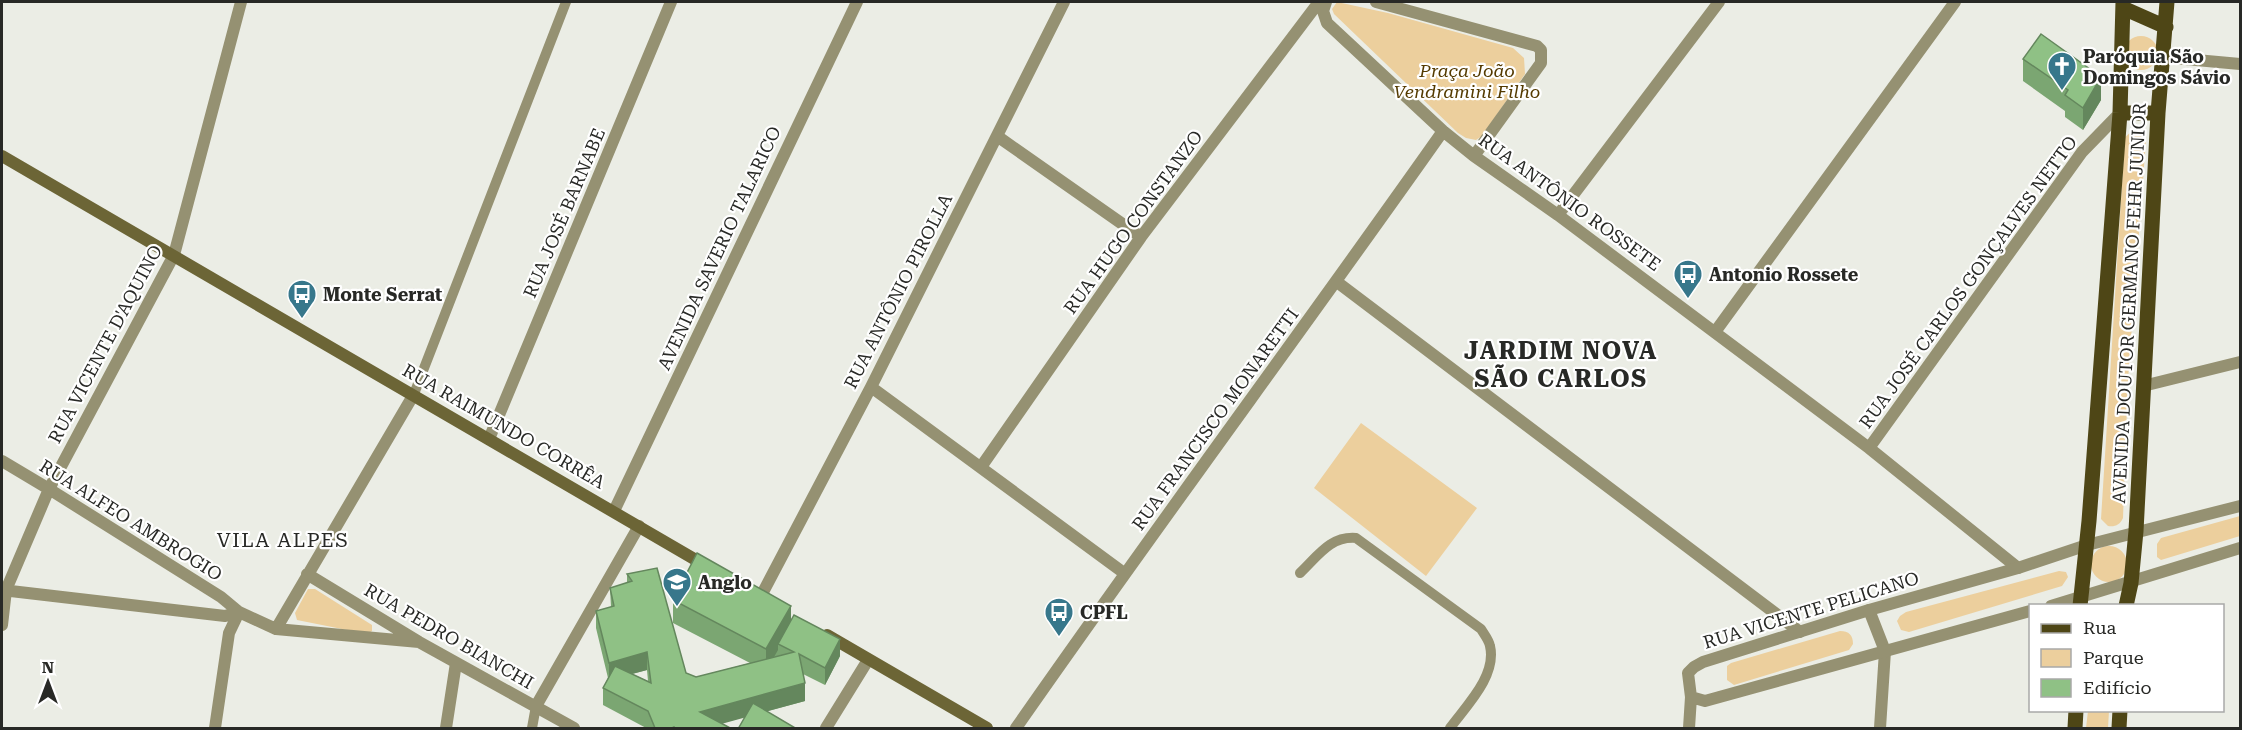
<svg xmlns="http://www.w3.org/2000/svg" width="2242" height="730" font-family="'Roboto Serif',serif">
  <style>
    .green { fill: #eccf9d }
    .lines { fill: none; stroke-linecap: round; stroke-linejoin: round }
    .service { stroke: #959172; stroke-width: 10 }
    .minor { stroke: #959172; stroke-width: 12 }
    .tertiary { stroke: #959172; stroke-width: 12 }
    .secondary { stroke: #6c6536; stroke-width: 12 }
    .primary { stroke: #4e4616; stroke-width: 15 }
    .wall { fill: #7ba672; fill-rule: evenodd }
    .shaded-wall { fill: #64875d }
    .building { fill: #8fc185; stroke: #64875d; stroke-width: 1.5 }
    .labels { text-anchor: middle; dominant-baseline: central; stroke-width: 4.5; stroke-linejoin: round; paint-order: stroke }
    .poi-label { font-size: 18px; font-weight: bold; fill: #282926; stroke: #fff; text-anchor: start }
    .park-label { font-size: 18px; font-style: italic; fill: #543a00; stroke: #fff }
    .street-label { font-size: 18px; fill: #282926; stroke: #fff }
    .neighbourhood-label { font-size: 20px; letter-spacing: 1.5px; fill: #282926; stroke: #fff }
    .district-label { font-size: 24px; font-weight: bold; letter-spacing: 1.5px; fill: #282926; stroke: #fff }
  </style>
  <rect width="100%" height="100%" fill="#ebede5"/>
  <path class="green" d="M1337 2 1388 13 1513 48 1524 58 1525 74 1482 136 1476 140 1466 138 1458 133 1334 14 1332 9Z
    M2124 53a17 17 0 1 1 34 0a17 17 0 1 1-34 0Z
    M2130 133 2140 134 2146 140 2128 379 2123 518C2120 525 2115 527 2108 526L2101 519 2125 137Z
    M1361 423 1477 508 1426 576 1314 488Z
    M2240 516V536L2161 560 2157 557V544L2161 538Z
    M2091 564a18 18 0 1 1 36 0a18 18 0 1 1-36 0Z
    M2059 571 2066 572 2068 577 2062 586 1909 632 1901 630 1897 621 1900 616 1906 612Z
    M308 589H315L372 625V631L367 634 297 620 295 613Z
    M1840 631C1849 631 1853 635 1853 644L1849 650 1734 685 1727 680V666L1731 663Z
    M2088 711H2109L2108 728H2086Z"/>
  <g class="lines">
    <path class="service" d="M414 394 566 2
      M1300 573C1318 556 1330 536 1356 538L1481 629C1484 634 1489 640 1490 646 1497 676 1466 706 1450 728
      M532 728 536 706"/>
    <path class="minor" d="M1326 2 1323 11 1327 23 1443 131 1474 156 1558 215 1869 448 2018 568
      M1376 2 1537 46 1541 50V63L1474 156
      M2163 57 2240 64
      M997 136 1141 237
      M1558 215 1719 2
      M1337 282 1800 632
      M1715 332 1955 2
      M2143 386 2240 362
      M871 387 1124 573
      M489 439 671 2
      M1869 448 2082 152 2120 113
      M2 461 49 489 221 597 239 612 229 633 215 728
      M981 467 1141 237 1319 2
      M614 511 857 2
      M307 574 419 642 574 728
      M2 590 225 616 239 612 276 629 419 642
      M761 596 871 387 1064 2
      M1869 610 1885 651 1880 728
      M2 625 6 590 49 489 174 255 241 2
      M276 629 414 394
      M536 706 639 526
      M446 728 456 663
      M826 728 868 660
      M1016 728C1156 527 1302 331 1443 131"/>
    <path class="tertiary" d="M2051 606 2240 548
      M1691 697 1705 701 2030 611
      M1689 728 1691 697 1688 673 1694 667 1703 662 1869 610 2018 568 2087 545 2240 506"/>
    <path class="secondary" d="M2 156 708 567
      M827 635 987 728"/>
    <path class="primary" d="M2123 8 2166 27
      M2120 113H2158
      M2080 606 2089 521 2120 113 2123 2
      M2126 606 2131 583 2136 531 2158 113 2167 2
      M2075 728 2076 710
      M2119 728 2120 710"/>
  </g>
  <path class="wall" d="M2023 59 2101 100 2083 130 2065 117V111L2023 81Z
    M627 574 686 673 696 677 750 663 673 623V600L791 621 840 656 825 685 803 674 805 701 722 723 732 729H648L603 705V688L608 678 596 628V611L611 607 610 588 627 583ZM647 670 648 681 632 674Z"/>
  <path class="shaded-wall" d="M2101 77V100L2083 130V108Z
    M791 606V629L778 644V650L766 671V649Z
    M840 639V656L825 685V668Z
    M647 652V670L609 680V663Z
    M805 683V701L703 729 700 712Z"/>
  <path class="building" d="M2041 34 2101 77 2083 108 2065 95 2068 90 2023 59Z
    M697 553 791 606 766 649 673 600Z
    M657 568 686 673 696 677 794 652 778 644 794 615 840 639 825 668 799 654 805 683 700 712 732 729H676L674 727 670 729 655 728 648 711 603 688 615 666 651 683 647 652 609 663 596 611 614 606 610 588 632 581 627 574Z
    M753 703 797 729H738Z"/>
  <defs>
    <g id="church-pin" transform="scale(1.5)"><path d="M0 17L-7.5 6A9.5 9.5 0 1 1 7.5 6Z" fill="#37778b" stroke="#fff"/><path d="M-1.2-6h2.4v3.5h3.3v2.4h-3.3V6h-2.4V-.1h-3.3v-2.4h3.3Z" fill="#fff"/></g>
    <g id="bus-pin" transform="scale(1.5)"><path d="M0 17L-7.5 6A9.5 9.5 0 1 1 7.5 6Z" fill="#37778b" stroke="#fff"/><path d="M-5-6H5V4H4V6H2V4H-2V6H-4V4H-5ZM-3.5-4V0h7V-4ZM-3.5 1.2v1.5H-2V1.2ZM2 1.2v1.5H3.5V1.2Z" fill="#fff"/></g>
    <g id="school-pin" transform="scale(1.5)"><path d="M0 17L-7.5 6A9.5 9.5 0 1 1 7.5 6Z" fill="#37778b" stroke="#fff"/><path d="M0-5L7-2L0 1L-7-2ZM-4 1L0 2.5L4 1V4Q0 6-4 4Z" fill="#fff"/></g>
  </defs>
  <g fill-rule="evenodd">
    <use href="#church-pin" x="2062" y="66"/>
    <use href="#bus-pin" x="1688" y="274"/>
    <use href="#bus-pin" x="302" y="294"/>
    <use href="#school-pin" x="677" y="582"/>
    <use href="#bus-pin" x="1059" y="612"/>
  </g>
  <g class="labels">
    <g class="poi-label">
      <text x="2083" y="56">Paróquia São<tspan x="2083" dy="21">Domingos Sávio</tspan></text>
      <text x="1709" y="274">Antonio Rossete</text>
      <text x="323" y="294">Monte Serrat</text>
      <text x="698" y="582">Anglo</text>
      <text x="1080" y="612">CPFL</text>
    </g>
    <g class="park-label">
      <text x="1467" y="70">Praça João<tspan x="1467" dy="21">Vendramini Filho</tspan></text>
    </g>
    <g class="street-label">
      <text transform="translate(1570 202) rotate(36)">RUA ANTÔNIO ROSSETE</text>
      <text transform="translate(564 213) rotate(-67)">RUA JOSÉ BARNABE</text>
      <text transform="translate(1133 222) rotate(-54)">RUA HUGO CONSTANZO</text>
      <text transform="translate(719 248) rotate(-65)">AVENIDA SAVERIO TALARICO</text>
      <text transform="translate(1968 282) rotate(-54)">RUA JOSÉ CARLOS GONÇALVES NETTO</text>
      <text transform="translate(898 291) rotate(-63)">RUA ANTÔNIO PIROLLA</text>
      <text transform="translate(2129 303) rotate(-87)">AVENIDA DOUTOR GERMANO FEHR JUNIOR</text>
      <text transform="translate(105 344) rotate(-62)">RUA VICENTE D'AQUINO</text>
      <text transform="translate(1215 419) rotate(-54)">RUA FRANCISCO MONARETTI</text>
      <text transform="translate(504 426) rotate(30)">RUA RAIMUNDO CORRÊA</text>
      <text transform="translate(131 520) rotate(32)">RUA ALFEO AMBROGIO</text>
      <text transform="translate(1811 610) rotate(-17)">RUA VICENTE PELICANO</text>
      <text transform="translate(449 636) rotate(30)">RUA PEDRO BIANCHI</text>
    </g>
    <g class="neighbourhood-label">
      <text x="283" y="540">VILA ALPES</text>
    </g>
    <g class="district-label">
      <text x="1561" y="351">JARDIM NOVA<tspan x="1561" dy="28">SÃO CARLOS</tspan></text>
    </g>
  </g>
  <rect width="2242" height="730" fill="none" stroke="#282926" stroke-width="6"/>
  <rect x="2029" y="604" width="195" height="108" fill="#ffffff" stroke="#a9a9a8" stroke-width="1.5"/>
  <rect x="2041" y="624" width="30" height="9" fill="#4e4616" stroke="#a9a9a8" stroke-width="1.5"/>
  <text x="2083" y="634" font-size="18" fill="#282926">Rua</text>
  <rect x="2041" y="649" width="30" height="18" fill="#eccf9d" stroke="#a9a9a8" stroke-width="1.5"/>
  <text x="2083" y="664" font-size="18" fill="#282926">Parque</text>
  <rect x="2041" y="679" width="30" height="18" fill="#8fc185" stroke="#a9a9a8" stroke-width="1.5"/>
  <text x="2083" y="694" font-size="18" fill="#282926">Edifício</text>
  <g transform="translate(48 682)" stroke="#ffffff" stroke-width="4.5" paint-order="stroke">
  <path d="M0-4.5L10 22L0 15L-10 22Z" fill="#282926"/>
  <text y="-9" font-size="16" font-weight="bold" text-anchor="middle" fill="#282926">N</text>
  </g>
</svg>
